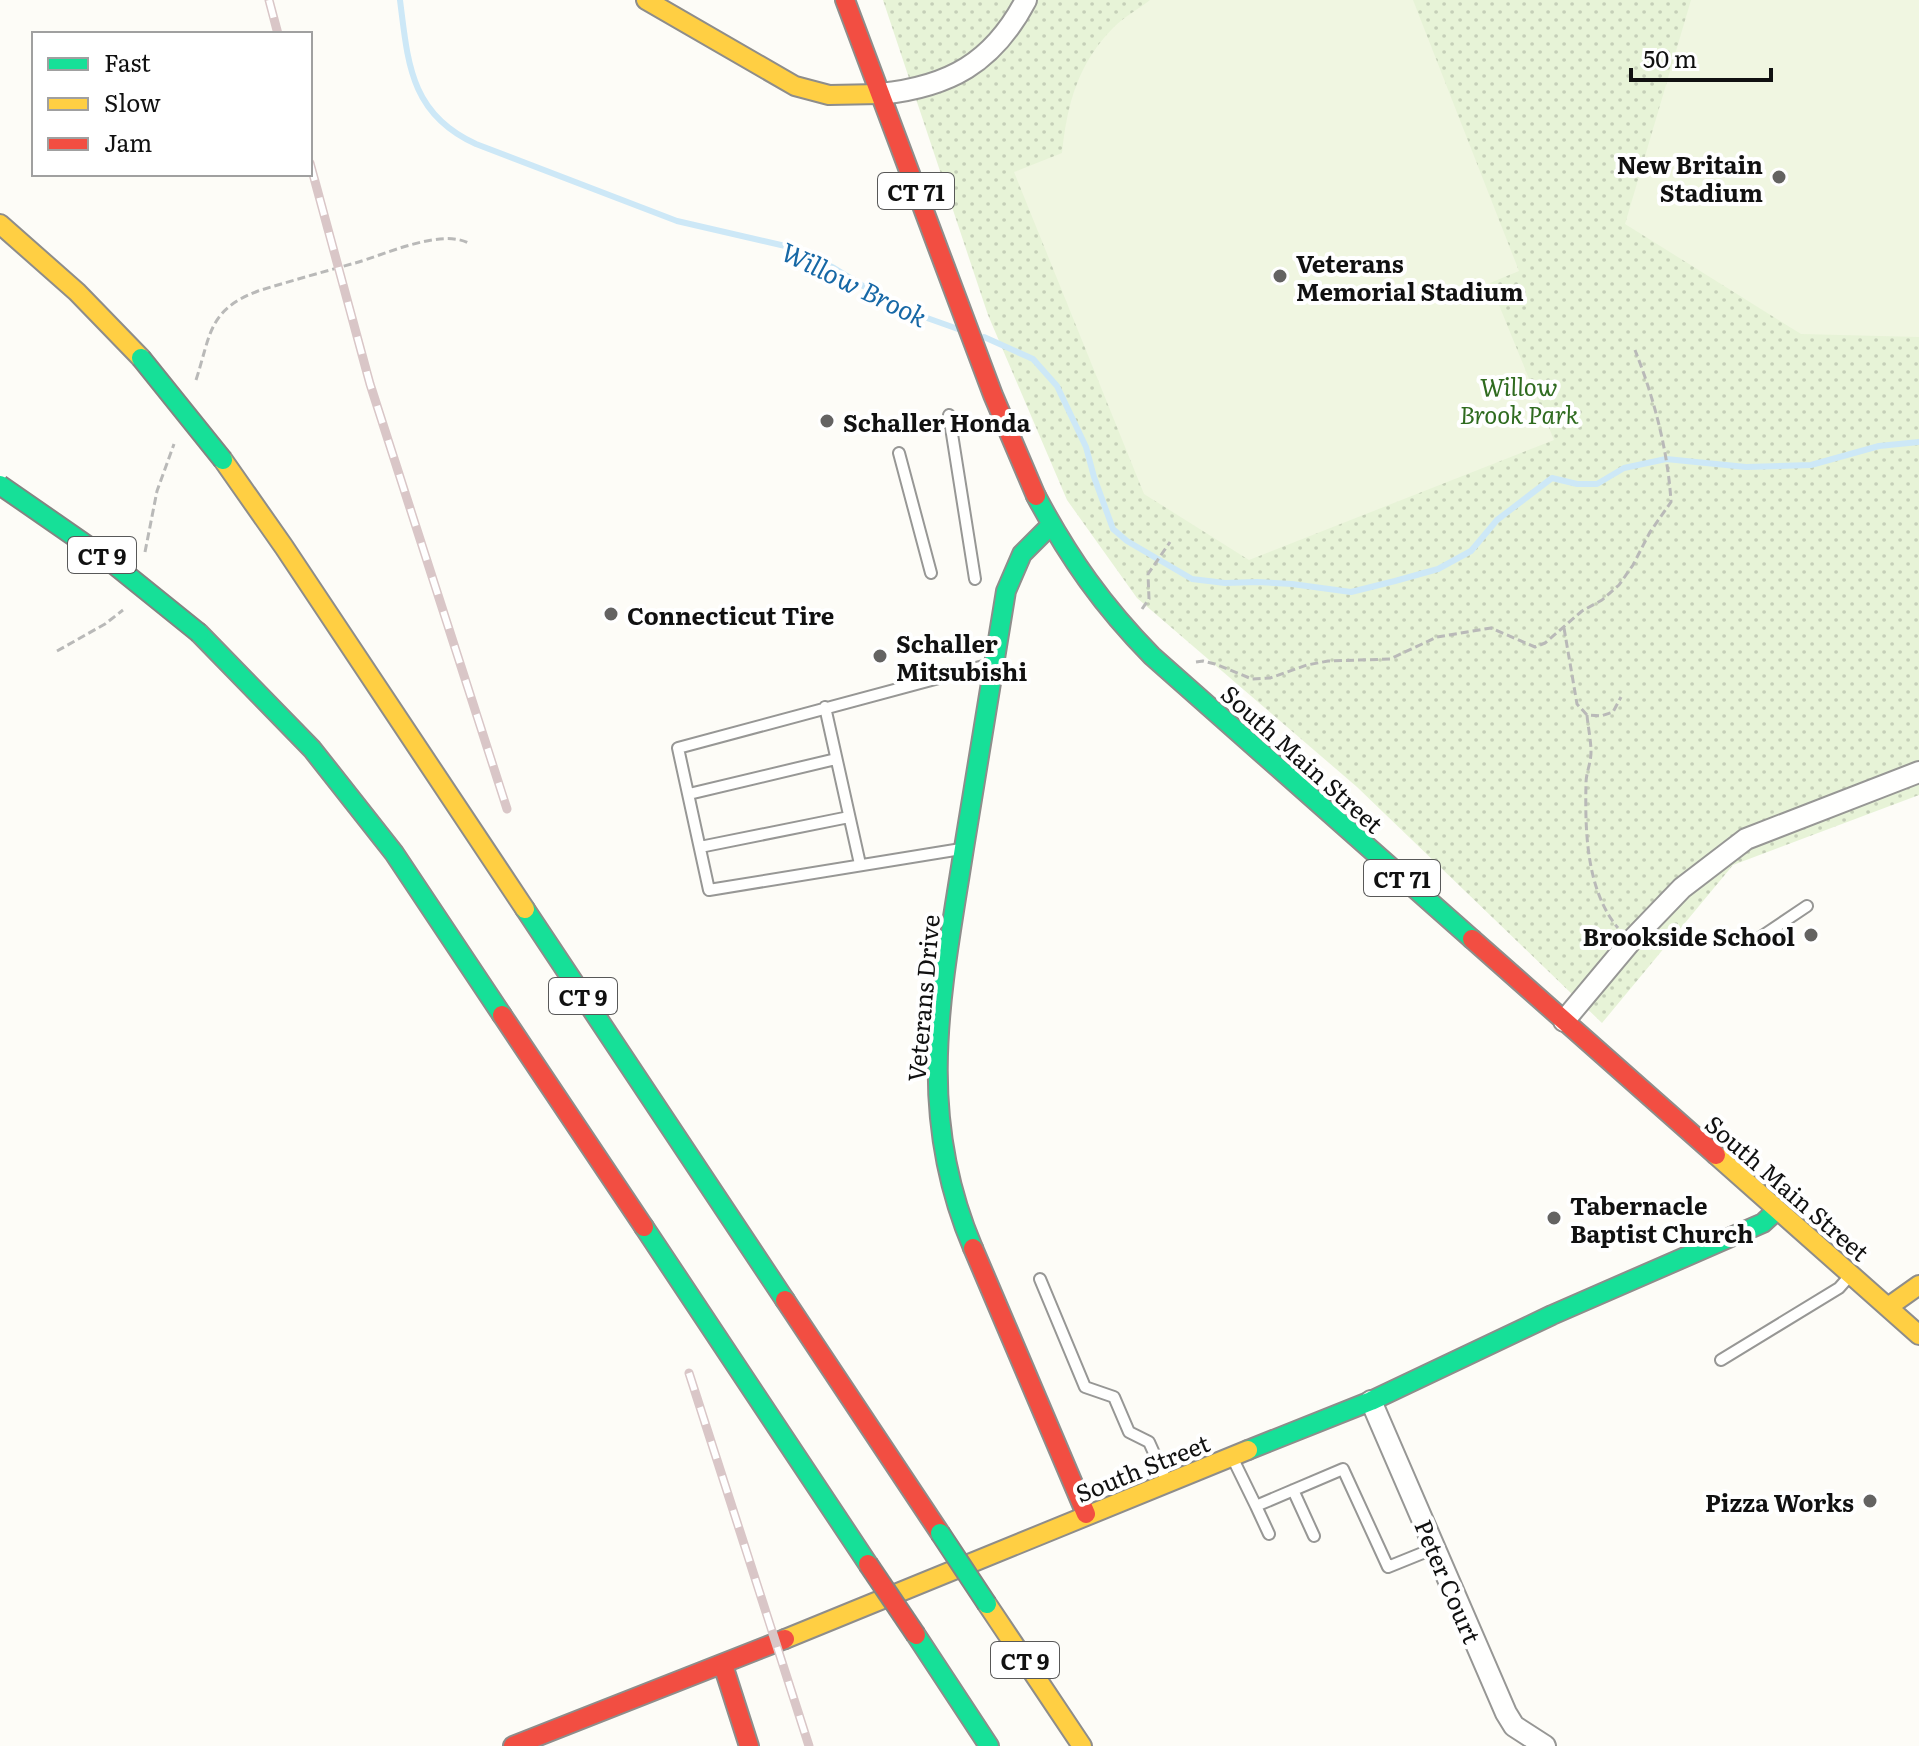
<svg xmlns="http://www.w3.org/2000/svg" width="1919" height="1746" font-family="Literata,serif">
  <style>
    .green { fill: url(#green-dots) }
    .pitch { fill: #f0f6e1 }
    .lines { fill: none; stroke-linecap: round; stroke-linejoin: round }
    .stream { stroke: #cde8f7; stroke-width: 6 }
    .lane-casing { stroke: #979795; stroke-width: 14 }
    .street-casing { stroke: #979795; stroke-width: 24 }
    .fast-casing { stroke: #8e8d8b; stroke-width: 22 }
    .slow-casing { stroke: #8e8d8b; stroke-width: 22 }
    .jam-casing { stroke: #8e8d8b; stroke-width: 22 }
    .path { stroke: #b9b9b8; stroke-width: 3; stroke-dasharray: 8 4; stroke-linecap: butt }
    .lane { stroke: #fffffe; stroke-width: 10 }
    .street { stroke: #fffffe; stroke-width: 20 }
    .fast { stroke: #16e098; stroke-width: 18 }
    .slow { stroke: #ffcf43; stroke-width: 18 }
    .jam { stroke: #f24e42; stroke-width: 18 }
    .rail-casing { stroke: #d9c6c7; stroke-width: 9 }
    .rail { stroke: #fff; stroke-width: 6; stroke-dasharray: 18; stroke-linecap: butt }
    .fast-bridge-casing { stroke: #858482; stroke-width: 22; stroke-linecap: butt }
    .jam-bridge-casing { stroke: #858482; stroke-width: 22; stroke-linecap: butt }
    .fast-bridge { stroke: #16e098; stroke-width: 18 }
    .jam-bridge { stroke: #f24e42; stroke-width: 18 }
    .poi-dot { fill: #646362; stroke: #fff; stroke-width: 3 }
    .labels { text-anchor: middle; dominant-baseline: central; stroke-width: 8; stroke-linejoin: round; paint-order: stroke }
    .shield { fill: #fff; stroke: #585858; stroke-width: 2 }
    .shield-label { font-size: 22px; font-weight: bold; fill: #111 }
    .poi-label { font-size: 24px; font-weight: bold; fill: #111; stroke: #fff; text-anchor: start }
    .park-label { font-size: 24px; font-style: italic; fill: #2f6b1f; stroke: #fff }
    .street-label { font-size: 24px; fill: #111; stroke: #fff }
    .water-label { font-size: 26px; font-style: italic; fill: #1768a6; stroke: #fff }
  </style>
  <defs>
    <pattern id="green-dots" width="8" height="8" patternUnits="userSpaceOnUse" patternTransform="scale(2)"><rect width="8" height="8" fill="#e7f3d7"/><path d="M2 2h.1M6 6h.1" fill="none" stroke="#c5cfb8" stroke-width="1.8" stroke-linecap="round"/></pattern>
  </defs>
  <rect width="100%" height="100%" fill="#fdfcf7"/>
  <path class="green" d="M883 0H1919V795L1733 865 1602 1023 1357 787 1137 598 1067 500 988 315Z"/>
  <path class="pitch" d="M1150 0H1413L1519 271 1490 283 1554 440 1249 560 1144 494 1014 172 1062 153C1067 104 1078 63 1114 27 1125 16 1139 9 1150 0Z
    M1691 0H1919V337L1801 334 1625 224Z"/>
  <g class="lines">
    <path class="stream" d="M400 0C408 63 410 114 476 144L677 221 794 248 834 268 899 308 958 329
      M984 337 1033 359 1057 386 1086 447 1094 477 1113 529 1127 541 1192 579 1225 583 1257 582 1292 584 1351 592 1395 581 1438 569 1471 551 1497 520 1552 478 1577 484H1597L1624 468 1666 459 1746 467 1811 465 1879 446 1919 442"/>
    <g class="lane-casing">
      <path id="lane" d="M949 415 975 579
        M899 453 931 573
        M825 707 860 864
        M689 794 836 759
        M700 847 849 817
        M961 849 709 890 678 748 991 664
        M1755 941 1807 906
        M1040 1279 1085 1387 1114 1397 1129 1432 1149 1442 1166 1480
        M1721 1360 1839 1288 1847 1279
        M1233 1459 1256 1506 1343 1469 1388 1567 1435 1548
        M1293 1490 1314 1536
        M1256 1506 1269 1534"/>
    </g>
    <g class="street-casing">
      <path id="street" d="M880 94C949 87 993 63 1026 0
        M1564 1021 1630 942 1682 888 1746 839 1919 772
        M1371 1401 1506 1713 1514 1726 1545 1746"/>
    </g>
    <g class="fast-casing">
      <path id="fast" d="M1036 496C1069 558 1103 606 1152 656L1472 939
        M199 633 312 749 394 853 502 1015
        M525 909 785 1300
        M644 1227 868 1564
        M973 1248C914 1110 942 990 964 848 978 763 992 677 1006 591L1022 554 1050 526
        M1248 1450 1371 1401 1552 1315 1763 1223 1777 1210
        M916 1635 989 1746"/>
    </g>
    <g class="slow-casing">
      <path id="slow" d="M646 0 795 86 829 95 880 94
        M0 224 77 292 141 358
        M223 460 284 547 525 909
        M1716 1155 1919 1335
        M1888 1307 1919 1285
        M987 1604 1082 1746
        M785 1639 1248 1450"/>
    </g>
    <g class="jam-casing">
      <path id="jam" d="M845 0 993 395 1036 496
        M1472 939 1716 1155
        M502 1015 644 1227
        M973 1248 1086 1514
        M785 1300 940 1533
        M723 1665 749 1746
        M513 1746 785 1639"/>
    </g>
    <path class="path" d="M196 380C211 334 208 310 258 291 290 281 323 272 355 263 384 255 443 227 470 244
      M145 552 157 491 174 444
      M1142 609 1149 599 1148 574 1170 542
      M1564 628 1577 704 1587 715 1601 716 1613 712 1621 697
      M57 651 105 624 123 610
      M1196 662 1203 661 1215 664 1252 679 1270 678 1307 665 1328 661 1390 659 1437 637 1491 628 1535 647 1545 643 1582 611 1602 600 1619 585 1633 565 1650 532 1671 502C1668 451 1654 398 1635 350
      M1587 715C1588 727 1591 740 1591 752 1591 763 1586 773 1586 783 1585 830 1586 890 1618 928"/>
    <use href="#lane" class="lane"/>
    <use href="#street" class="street"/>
    <use href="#fast" class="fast"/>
    <use href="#slow" class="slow"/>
    <use href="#jam" class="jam"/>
    <g class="rail-casing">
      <path id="rail" d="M269 0 278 34
        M310 163 370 384 507 809
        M689 1373 809 1746"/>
    </g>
    <use href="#rail" class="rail"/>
    <g class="fast-bridge-casing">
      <path id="fast-bridge" d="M141 358 223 460
        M0 485 111 562 199 633
        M940 1533 987 1604"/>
    </g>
    <g class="jam-bridge-casing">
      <path id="jam-bridge" d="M868 1564 916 1635"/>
    </g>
    <use href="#fast-bridge" class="fast-bridge"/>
    <use href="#jam-bridge" class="jam-bridge"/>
  </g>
  <g class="poi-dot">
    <circle cx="1779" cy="177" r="8"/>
    <circle cx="1280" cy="276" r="8"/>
    <circle cx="827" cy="421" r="8"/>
    <circle cx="611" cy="614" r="8"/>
    <circle cx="880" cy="656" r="8"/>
    <circle cx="1811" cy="935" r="8"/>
    <circle cx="1554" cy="1218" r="8"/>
    <circle cx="1870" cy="1501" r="8"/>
  </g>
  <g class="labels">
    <g class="shield">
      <rect x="878" y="173" width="76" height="36" rx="6"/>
      <rect x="68" y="537" width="68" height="36" rx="6"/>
      <rect x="1364" y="860" width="76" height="36" rx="6"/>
      <rect x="549" y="978" width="68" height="36" rx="6"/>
      <rect x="991" y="1642" width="68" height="36" rx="6"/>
    </g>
    <g class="shield-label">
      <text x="916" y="191">CT 71</text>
      <text x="102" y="555">CT 9</text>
      <text x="1402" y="878">CT 71</text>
      <text x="583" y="996">CT 9</text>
      <text x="1025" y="1660">CT 9</text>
    </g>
    <g class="poi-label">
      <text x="1763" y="163" text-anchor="end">New Britain<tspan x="1763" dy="28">Stadium</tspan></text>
      <text x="1296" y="262">Veterans<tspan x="1296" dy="28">Memorial Stadium</tspan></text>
      <text x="843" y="421">Schaller Honda</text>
      <text x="627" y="614">Connecticut Tire</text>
      <text x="896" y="642">Schaller<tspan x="896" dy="28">Mitsubishi</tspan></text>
      <text x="1795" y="935" text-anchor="end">Brookside School</text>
      <text x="1570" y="1204">Tabernacle<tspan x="1570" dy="28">Baptist Church</tspan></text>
      <text x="1854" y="1501" text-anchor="end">Pizza Works</text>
    </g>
    <g class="park-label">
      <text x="1519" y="385">Willow<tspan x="1519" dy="28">Brook Park</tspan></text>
    </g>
    <g class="street-label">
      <text transform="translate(1303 758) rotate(42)">South Main Street</text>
      <text transform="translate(922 998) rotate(-85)">Veterans Drive</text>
      <text transform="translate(1788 1187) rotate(41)">South Main Street</text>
      <text transform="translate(1142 1467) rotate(-22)">South Street</text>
      <text transform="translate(1449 1581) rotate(67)">Peter Court</text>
    </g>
    <g class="water-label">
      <text transform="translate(855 283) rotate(26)">Willow Brook</text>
    </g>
  </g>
  <rect x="32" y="32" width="280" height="144" fill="#ffffff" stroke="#a0a0a0" stroke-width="2"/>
  <rect x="48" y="58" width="40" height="12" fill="#16e098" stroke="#a0a0a0" stroke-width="2"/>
  <text x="104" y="72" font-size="24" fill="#111111">Fast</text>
  <rect x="48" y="98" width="40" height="12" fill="#ffcf43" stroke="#a0a0a0" stroke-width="2"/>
  <text x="104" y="112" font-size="24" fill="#111111">Slow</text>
  <rect x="48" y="138" width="40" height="12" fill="#f24e42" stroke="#a0a0a0" stroke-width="2"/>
  <text x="104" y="152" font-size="24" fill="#111111">Jam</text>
  <path d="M1631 68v12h140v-12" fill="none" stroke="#111111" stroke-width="4"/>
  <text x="1643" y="68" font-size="24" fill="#111111" stroke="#ffffff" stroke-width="6" paint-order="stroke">50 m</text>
</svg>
